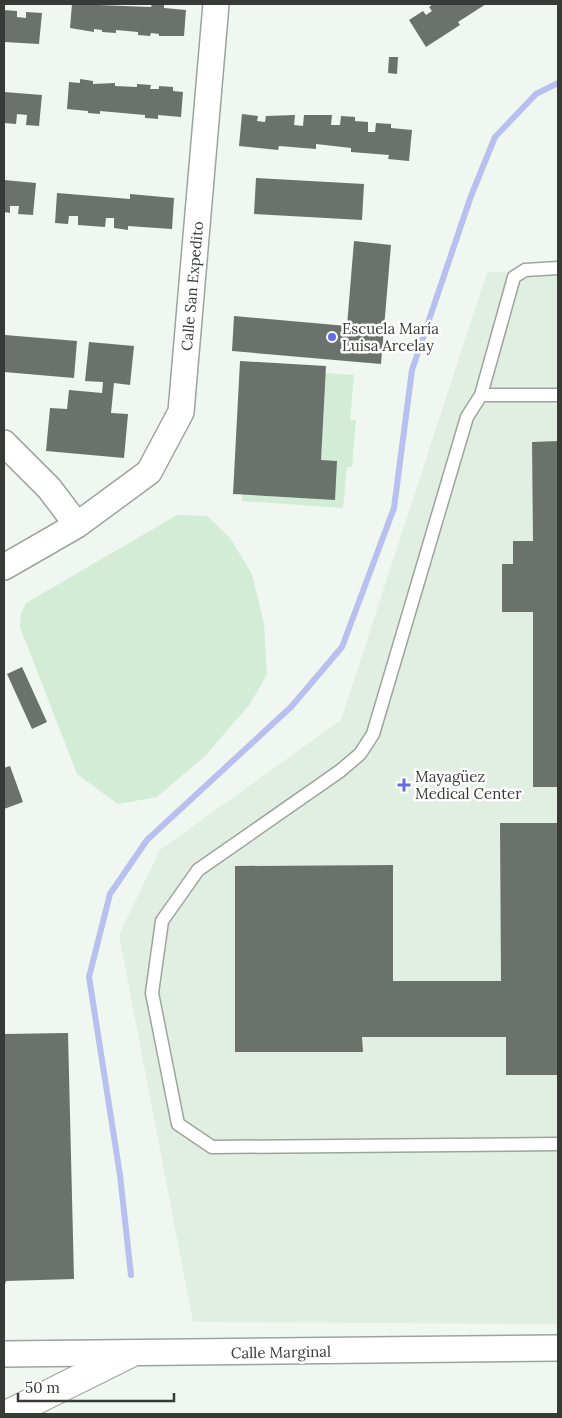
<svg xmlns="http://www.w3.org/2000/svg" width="562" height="1418" font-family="Lora,serif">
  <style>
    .built { fill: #e0efe2 }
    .green { fill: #d2ecd6 }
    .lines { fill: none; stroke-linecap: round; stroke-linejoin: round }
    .stream { stroke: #b7c0ee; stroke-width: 6 }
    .building { fill: #6b726c }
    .lane-casing { stroke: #9ca49d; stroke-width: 15 }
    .street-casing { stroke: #9ca49d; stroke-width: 28 }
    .highway-casing { stroke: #9ca49d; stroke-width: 30 }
    .lane { stroke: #fff; stroke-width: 12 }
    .street { stroke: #fff; stroke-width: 25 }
    .highway { stroke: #fff; stroke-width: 28 }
    .poi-dot { fill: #636ce4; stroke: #fff; stroke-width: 2 }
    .labels { text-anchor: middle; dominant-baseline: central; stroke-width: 5; stroke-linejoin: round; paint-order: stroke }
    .street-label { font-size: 15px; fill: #373a37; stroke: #fff }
    .poi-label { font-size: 15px; fill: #373a37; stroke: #fff; text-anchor: start }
  </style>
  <rect width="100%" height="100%" fill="#eff7f0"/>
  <path class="built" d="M558 271V1324L193 1322 119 935 160 850 341 720 487 272Z"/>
  <path class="green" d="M251 368 354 375 350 420H356L352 467H347L343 508 242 501Z
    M177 515 207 516 230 538 252 574 264 624 267 674 250 704 205 756 157 797 118 804 77 774 20 627 21 614 26 603Z"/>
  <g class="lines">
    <path class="stream" d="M131 1275 120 1175 89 977 110 894 147 840 291 707 342 647 394 508 412 370 471 196 495 137 536 94 558 83"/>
  </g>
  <path class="building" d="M72 4 151 7 152 4 164 5V8L186 10 184 36H159V34L151 33 150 36 138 35V32L116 30V33L102 32V30L94 29V32L70 28Z
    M433 4H486L458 22 460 25 426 47 409 20 423 11 426 15 432 11 429 7Z
    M4 10 17 11V17L26 18V12L42 13 39 44 4 42Z
    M389 57H398L397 74 388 73Z
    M80 79 93 81V84L115 83V86L137 87V84L151 85 150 89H159V86L173 87V91L183 92 181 117 158 115V119L145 118V115L100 111V114L88 113V111L67 109 69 82 80 83Z
    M4 92 42 95 39 126 26 125 27 115 17 114 16 124 4 123Z
    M242 114 258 116 257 121 265 122 266 116 295 115 294 125 303 126 304 115H332L331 125H340L341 116 355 117V121L368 122V132H375L376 123 391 124V128L412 130 409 161 388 159 389 155 351 152V148L316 144V149L279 146 278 150 239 146Z
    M256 178 364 184 362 220 254 214Z
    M4 180 36 183 33 215 18 214 19 206H10V213L4 212Z
    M57 193 130 199V194L174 198 172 229 128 226V230L114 228V218H106L105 227 78 225V216H69L68 224 55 223Z
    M354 241 391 245 381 364 232 351 234 316 347 326Z
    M5 335 77 341 74 378 4 372Z
    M89 342 134 346 130 385 114 383 111 413 128 414 124 458 46 451 50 408 67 409 69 390 102 393 103 382 85 381Z
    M240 361 326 366 321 460 337 461 335 500 233 494Z
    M558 441V787H533V612H502V564H513V541H533L532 442Z
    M22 667 47 722 32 729 7 674Z
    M10 766 23 802 4 809V768Z
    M500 823H558V1075H506V1037H362L363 1052H235V866L393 865V981H501Z
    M68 1033 74 1279 6 1281 4 1287V1034Z"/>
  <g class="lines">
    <g class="lane-casing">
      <path id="lane" d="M481 395 514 277 525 270 558 268
        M558 395H481L467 417 373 734 360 754 340 771 198 870 162 921 152 993 178 1124 212 1147 558 1144"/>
    </g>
    <g class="street-casing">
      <path id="street" d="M4 443 49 488 77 525
        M4 567 77 525 149 472 181 412 216 4
        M4 1354 558 1348"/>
    </g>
    <g class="highway-casing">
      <path id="highway" d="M8 1414 129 1354"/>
    </g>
    <use href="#lane" class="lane"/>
    <use href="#street" class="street"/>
    <use href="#highway" class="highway"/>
  </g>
  <g class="poi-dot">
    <circle cx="332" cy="337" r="5"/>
    <path d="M401.5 777.5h5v5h5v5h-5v5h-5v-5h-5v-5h5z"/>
  </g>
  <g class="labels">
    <g class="street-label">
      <text transform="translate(192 286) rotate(-85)">Calle San Expedito</text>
      <text transform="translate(281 1352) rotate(-1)">Calle Marginal</text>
    </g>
    <g class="poi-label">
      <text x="342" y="328">Escuela María<tspan x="342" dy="17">Luisa Arcelay</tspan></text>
      <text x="415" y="776">Mayagüez<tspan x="415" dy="17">Medical Center</tspan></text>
    </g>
  </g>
  <rect width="562" height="1418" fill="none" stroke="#373a37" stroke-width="10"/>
  <path d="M18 1393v8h156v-8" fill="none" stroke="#373a37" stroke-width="2.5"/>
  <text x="25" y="1393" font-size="15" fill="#373a37" stroke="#ffffff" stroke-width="4" paint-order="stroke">50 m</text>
</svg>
